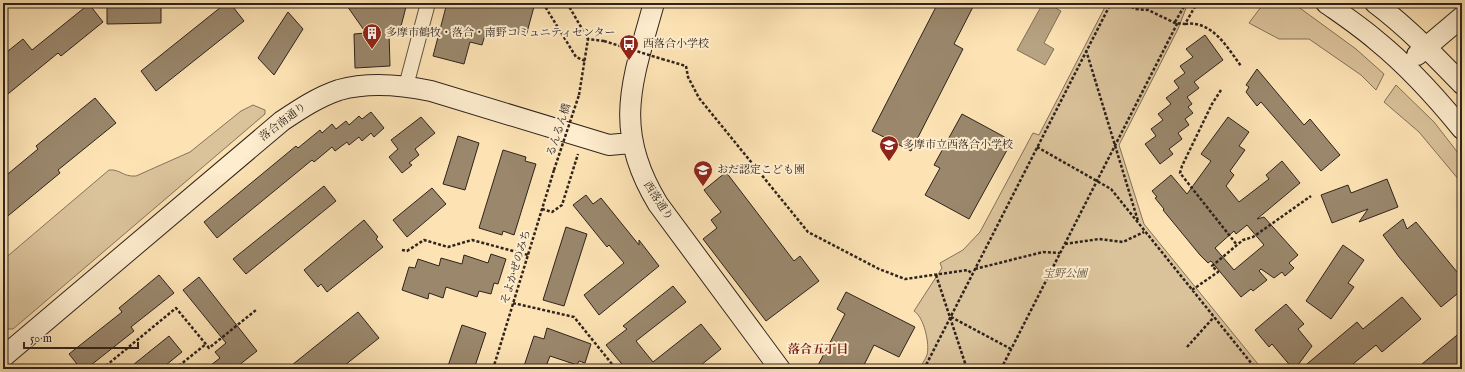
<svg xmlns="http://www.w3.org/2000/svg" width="1465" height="372" font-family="'IM FELL English','Noto Serif JP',serif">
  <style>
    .green { fill: #dac29a; stroke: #84725c }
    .water { fill: #b7a281; stroke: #816f59 }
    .building { fill: #9a876c; stroke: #2f231d; fill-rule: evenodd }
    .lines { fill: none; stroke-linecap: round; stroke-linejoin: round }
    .street-casing { stroke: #625343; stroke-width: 16 }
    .secondary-casing { stroke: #2f231d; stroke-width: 22 }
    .path { stroke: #2f231d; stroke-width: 2.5; stroke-dasharray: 3 2; stroke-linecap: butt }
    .street { stroke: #feedce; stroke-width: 14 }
    .secondary { stroke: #feedce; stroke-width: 20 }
    .path-bridge { stroke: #2f231d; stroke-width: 2.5; stroke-dasharray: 3 2; stroke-linecap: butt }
    .labels { text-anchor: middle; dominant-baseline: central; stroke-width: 4; stroke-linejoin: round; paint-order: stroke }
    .poi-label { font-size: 11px; fill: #2f231d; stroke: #feedce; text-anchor: start }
    .street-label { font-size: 11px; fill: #2f231d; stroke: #feedce }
    .park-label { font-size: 11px; font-style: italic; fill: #5a4b3c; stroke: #feedce }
    .neighbourhood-label { font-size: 12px; font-weight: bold; fill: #7a1f14; stroke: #feedce }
  </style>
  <rect width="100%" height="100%" fill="#fde3b4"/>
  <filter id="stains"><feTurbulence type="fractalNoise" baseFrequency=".005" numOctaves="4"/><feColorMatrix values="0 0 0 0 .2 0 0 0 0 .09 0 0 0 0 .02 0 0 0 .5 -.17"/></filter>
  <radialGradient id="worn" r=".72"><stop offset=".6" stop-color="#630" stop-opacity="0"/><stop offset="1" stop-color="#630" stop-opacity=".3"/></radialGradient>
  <path class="green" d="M1107 3H1188L1178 29 1119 145 1144 224 1262 369H919C922 364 925 360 927 355 930 344 924 317 914 311L942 268 940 263 963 250 980 232 1033 133 1039 135Z
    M1264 3H1293L1356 49 1384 74 1376 90 1361 75 1309 39H1279L1249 23Z
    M1396 85 1434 122 1462 158V193L1459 180 1419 132 1384 102Z
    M253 105 265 110V114L13 329H3V260L109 170C121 169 122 177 136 176L190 152 241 111Z"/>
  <path class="water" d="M1043 3H1047L1061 11 1044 43 1054 49 1045 65 1017 50Z"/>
  <path class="building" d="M107 3H161V23L107 24Z
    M226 3H230L244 21 156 91 141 71Z
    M345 3H407L399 34 389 32 390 66 355 68 354 34 366 33Z
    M447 3H535L526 36 498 29 495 38 485 35 482 45 470 42 464 64 433 56Z
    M938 3H975L954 44 963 49 911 151 872 131Z
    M89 4 103 22 61 56 58 53 3 98V55L23 39 32 50Z
    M288 12 303 29 274 75 258 58Z
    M1205 35 1223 60 1194 82 1199 88 1187 97 1192 104 1188 107 1193 113 1185 119 1189 125 1178 133 1182 139 1169 149 1173 154 1160 164 1145 144 1156 136 1151 129 1163 120 1158 114 1171 104 1166 98 1179 88 1174 81 1185 73 1180 66 1193 57 1186 49Z
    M1257 69 1304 125 1310 119 1340 155 1321 171 1261 102 1257 106 1246 92 1249 87 1246 85Z
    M95 98 116 123 58 170 60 173 3 220V178L38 149 36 146Z
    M371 112 384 128 374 137 371 133 362 141 359 137 349 145 347 142 335 151 332 147 314 162 312 160 217 238 204 222 296 146 298 148 320 130 322 133 332 124 336 129 346 121 349 125 359 116 362 119Z
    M962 114 1012 141 969 219 925 195 940 168 934 165Z
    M421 117 435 133 415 149 419 155 409 163 412 165 402 173 389 157 398 149 391 140Z
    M1228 117 1249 132 1239 146 1245 150 1230 171 1234 175 1226 186 1239 202 1269 179 1266 175 1282 161 1300 183 1257 219 1264 217 1298 255 1289 263 1294 268 1285 276 1282 272 1274 278 1261 269 1259 271 1267 280 1253 291 1251 289 1241 297 1211 261 1208 263 1200 255 1163 210 1164 209 1155 198 1157 197 1152 191 1171 175 1187 194 1211 161 1201 154ZM1247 225 1264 245 1234 270 1215 248 1234 231 1236 234Z
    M458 136 479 143 465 190 443 184Z
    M503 150 526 157 525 161 536 164 514 235 503 231 502 235 479 228Z
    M726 172 794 261 800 256 819 281 766 321 703 239 717 228 711 220 721 212 704 190Z
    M1387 179 1398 207 1359 222 1368 209 1332 223 1321 195 1348 185 1351 193Z
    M324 186 336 201 246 274 233 259Z
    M432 188 446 204 407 237 393 220Z
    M586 195 593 204 601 198 639 245V240L659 266 599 315 584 295 624 263 609 245 607 247 573 205Z
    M1403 219 1407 229 1416 222 1462 278V290L1441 307 1399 257 1383 235Z
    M364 220 378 237 376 239 383 247 327 292 321 284 318 287 304 270Z
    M566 227 587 234 564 306 543 300Z
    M1343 245 1364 260 1348 283 1354 287 1331 319 1306 301Z
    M491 254 506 259 498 284 494 283 491 294 479 291 477 297 446 287 443 298 429 293 428 299 402 290 409 267 415 268 418 259 439 266 441 258 462 264 464 255 488 263Z
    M159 275 174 293 131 327 134 331 86 369H81L69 354 122 312 119 308Z
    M199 277 257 351 234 369H206L220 358 215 352 226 343 183 290Z
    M673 286 686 302 636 341 653 362 701 324 721 349 696 369H626L606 345 627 329 623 326Z
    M846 292 915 327 899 357 874 345 862 369H816L845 314 837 309Z
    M1402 297 1421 319 1382 352 1376 345 1347 369H1301L1357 322 1363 329Z
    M1286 304 1304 324 1298 329 1312 346 1295 369H1293L1272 344 1269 347 1255 330Z
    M358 312 379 338 340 369H287Z
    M462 325 486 333 474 369H447Z
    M547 328 591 344 585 363 579 361 577 365 550 356 545 369H523L534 336 544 339Z
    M1462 331V369H1416Z
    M169 336 182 352 161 369H128Z"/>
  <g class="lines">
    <g class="street-casing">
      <path id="street" d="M406 86 428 3"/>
    </g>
    <g class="secondary-casing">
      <path id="secondary" d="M654 3C632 82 612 129 658 204L780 369
        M1326 3C1343 15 1361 27 1377 41 1409 67 1436 97 1462 129
        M1375 3C1407 27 1434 55 1462 84
        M1417 55 1462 17
        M3 357 282 121C300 109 318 97 339 90 368 82 402 85 431 91L609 145 631 143"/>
    </g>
    <path class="path" d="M543 3 576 57 585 61
      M567 3 588 39 604 41
      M1122 3 1136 9 1148 10 1175 23 1185 24 1197 3
      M1179 4 1184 8
      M1136 9 1141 3
      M1175 22 1186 3
      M1185 24C1212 20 1227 47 1241 66
      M1086 50 1138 221
      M662 59 686 66 688 77 699 98 808 232 879 269 905 279 968 270 972 274
      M1221 90 1212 104 1182 166 1180 173 1237 245
      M579 95 588 39
      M1037 147 1111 189 1256 369
      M542 209 552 212 562 205 578 154
      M1065 244 1099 239 1123 242 1144 232
      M402 250 407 251 424 240 448 247 472 240 528 255
      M975 269 1043 252 1060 253
      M936 275 967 369
      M1192 290 1218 272 1212 266 1243 240 1253 237 1311 196
      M513 303 574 317 616 369
      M951 317 1011 349
      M1187 347 1214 317
      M102 369 176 308 209 348 256 310
      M175 369 206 344
      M493 369 554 170
      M924 369 1111 3
      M1001 369 1178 22"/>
    <use href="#street" class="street"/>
    <use href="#secondary" class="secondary"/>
    <path class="path-bridge" d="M604 41 662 59
      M554 170 579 95"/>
  </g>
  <defs>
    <g id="building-pin" transform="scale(1)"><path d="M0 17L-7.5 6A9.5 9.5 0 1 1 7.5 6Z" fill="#8f2418" stroke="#feedce"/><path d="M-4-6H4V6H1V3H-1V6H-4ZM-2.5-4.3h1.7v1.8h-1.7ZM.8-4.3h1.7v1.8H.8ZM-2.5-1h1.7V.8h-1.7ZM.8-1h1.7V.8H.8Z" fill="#fff"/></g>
    <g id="bus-pin" transform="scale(1)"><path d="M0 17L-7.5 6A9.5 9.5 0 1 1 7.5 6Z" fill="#8f2418" stroke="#feedce"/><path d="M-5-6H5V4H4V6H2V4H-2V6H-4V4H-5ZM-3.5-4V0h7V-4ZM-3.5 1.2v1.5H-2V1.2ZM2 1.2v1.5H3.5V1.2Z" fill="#fff"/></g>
    <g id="school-pin" transform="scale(1)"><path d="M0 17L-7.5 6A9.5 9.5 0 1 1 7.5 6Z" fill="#8f2418" stroke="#feedce"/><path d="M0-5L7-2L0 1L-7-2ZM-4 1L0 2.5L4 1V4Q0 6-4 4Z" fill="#fff"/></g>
  </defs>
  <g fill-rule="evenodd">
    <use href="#building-pin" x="372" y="33"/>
    <use href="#bus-pin" x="629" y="44"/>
    <use href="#school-pin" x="889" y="145"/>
    <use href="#school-pin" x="703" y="170"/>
  </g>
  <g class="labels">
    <g class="poi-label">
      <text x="386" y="33">多摩市鶴牧・落合・南野コミュニティセンター</text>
      <text x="643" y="44">西落合小学校</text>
      <text x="903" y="145">多摩市立西落合小学校</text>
      <text x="717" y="170">おだ認定こども園</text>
    </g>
    <g class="street-label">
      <text transform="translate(283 122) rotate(-37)">落合南通り</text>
      <text transform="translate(559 130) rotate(-72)">るんるん橋</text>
      <text transform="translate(658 201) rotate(57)">西落通り</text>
      <text transform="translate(516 267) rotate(-73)">そよかぜのみち</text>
    </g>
    <g class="park-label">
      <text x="1065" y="274">宝野公園</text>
    </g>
    <g class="neighbourhood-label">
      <text x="818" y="349">落合五丁目</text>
    </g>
  </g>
  <rect width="1465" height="372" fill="none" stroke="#fde3b4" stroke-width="16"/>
  <rect x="4" y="4" width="1457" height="364" fill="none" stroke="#2f231d" stroke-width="2"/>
  <rect x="8" y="8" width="1449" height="356" fill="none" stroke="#2f231d"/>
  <path d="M24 342v6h114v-6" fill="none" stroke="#2f231d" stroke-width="2"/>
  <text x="30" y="342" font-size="12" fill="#2f231d" stroke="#feedce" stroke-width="3" paint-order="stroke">50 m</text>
  <rect width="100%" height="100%" filter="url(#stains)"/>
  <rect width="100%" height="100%" fill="url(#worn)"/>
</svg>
